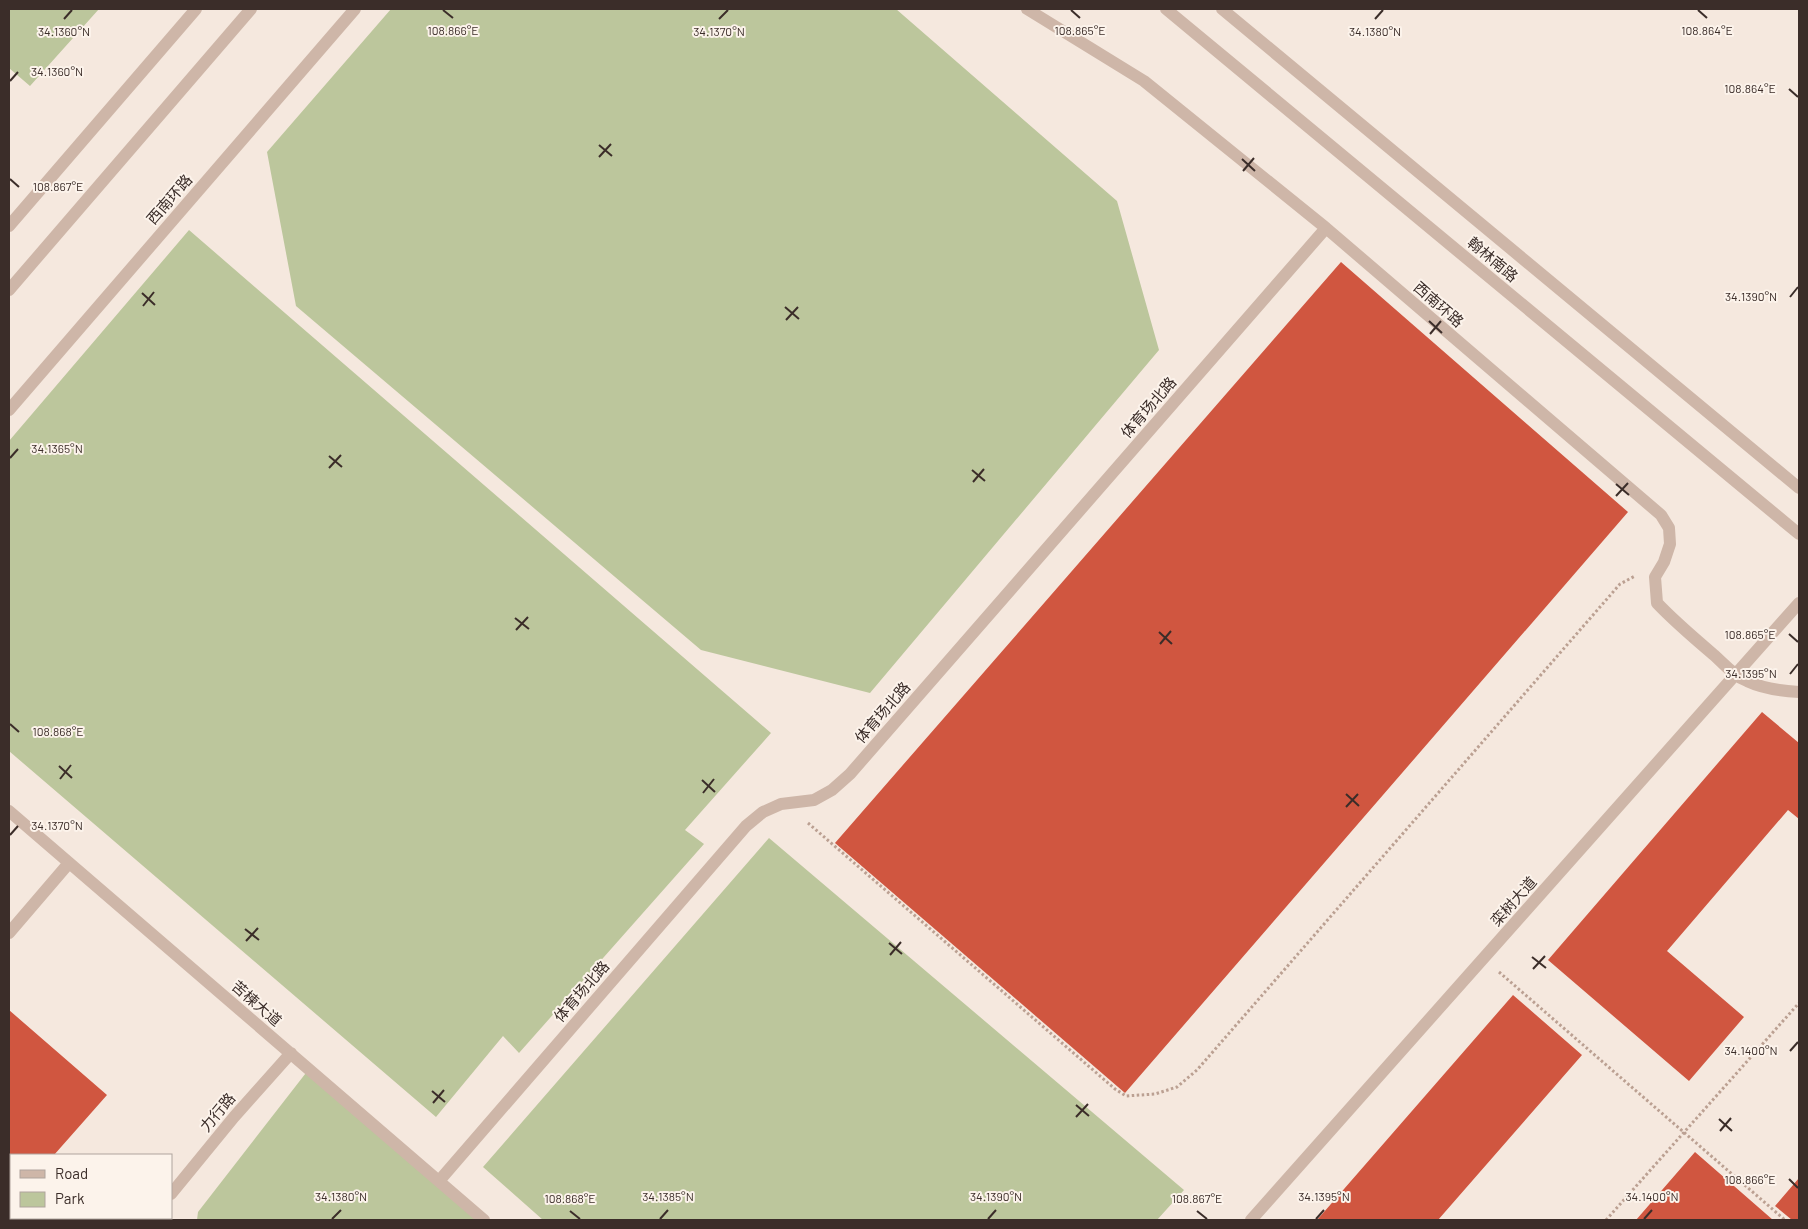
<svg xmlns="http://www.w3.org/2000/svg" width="1808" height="1229" font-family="Barlow,'Noto Sans SC',sans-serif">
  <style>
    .green { fill: #bcc69c }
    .building { fill: #d05640 }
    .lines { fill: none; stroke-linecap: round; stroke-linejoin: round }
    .path { stroke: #bba092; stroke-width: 3; stroke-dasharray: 2.5 2.5; stroke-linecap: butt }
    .minor { stroke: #ceb6a8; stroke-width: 12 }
    .ticks { fill: none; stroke: #3b2d29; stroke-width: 2 }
    .labels { text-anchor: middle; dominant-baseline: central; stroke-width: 4; stroke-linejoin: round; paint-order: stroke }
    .street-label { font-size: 15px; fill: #3b2d29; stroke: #fcf3eb }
    .ticks-label { font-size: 12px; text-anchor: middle; fill: #3b2d29; stroke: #fcf3eb; stroke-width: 4; stroke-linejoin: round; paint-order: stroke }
  </style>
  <rect width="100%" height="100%" fill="#f5e8de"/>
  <path class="green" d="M9 9H99L30 86 9 68Z
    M391 9H896L1117 201 1159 350 870 693 701 650 296 306 267 152Z
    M189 230 771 733 685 830 704 844 519 1053 503 1036 436 1117 9 751V441Z
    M769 838 1184 1190 1157 1220H543L483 1167Z
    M309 1069 484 1220H197L198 1212Z"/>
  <path class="building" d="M1341 262 1628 512 1125 1093 835 843Z
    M1762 712 1799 743V819L1788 810 1667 951 1744 1017 1689 1081 1548 960Z
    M1513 995 1582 1055 1438 1220H1317Z
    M9 1010 107 1095 54 1155H11V1205L9 1208Z
    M1695 1152 1773 1220H1636Z
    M1799 1178V1220H1792L1775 1206Z"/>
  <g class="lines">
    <path class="path" d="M808 823 1115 1089 1126 1096 1155 1094 1177 1087 1197 1070 1620 584 1635 576
      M1499 972 1785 1220
      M1606 1220 1799 1003"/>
    <path class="minor" d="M1027 9 1144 81 1326 228 1661 515 1669 528 1670 544 1664 562 1655 577 1657 603C1675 622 1694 638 1714 655 1724 664 1734 676 1747 681 1764 689 1781 691 1799 692
      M1166 9 1799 534
      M1222 9 1799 488
      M9 226 196 9
      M9 290 251 9
      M9 410 355 9
      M9 811 484 1220
      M9 933 69 863
      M439 1181 746 826 763 812 781 804 814 800 832 790 850 774 1326 228
      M171 1194 234 1117 291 1053
      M152 1220 154 1218
      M1251 1220 1799 603"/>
  </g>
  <path class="ticks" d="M443 10 453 18M1071 10 1080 18M1698 10 1707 18M64 19 72 10M719 19 728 10M1375 19 1383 10M10 81 18 72M1789 89 1798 97M599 145 612 156M599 157 611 144M1242 159 1255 171M1243 171 1254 158M10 179 19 187M142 293 155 305M1790 297 1798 287M143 306 154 292M785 307 799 319M786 320 798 307M1429 321 1442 333M1430 334 1441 321M329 456 342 467M10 458 18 449M329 468 341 455M972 470 985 481M973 482 984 469M1616 484 1629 495M1616 496 1628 483M515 618 529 629M516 630 528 617M1159 632 1172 644M1789 634 1798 642M1160 644 1171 631M1790 674 1798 664M10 724 19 732M59 766 72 778M60 779 71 765M702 780 715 792M703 793 714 779M1346 794 1359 806M1346 807 1358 794M10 835 18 826M245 929 259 940M246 941 258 928M889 943 902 954M890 955 901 942M1532 957 1546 968M1533 969 1545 956M1790 1051 1798 1042M432 1091 445 1102M433 1103 444 1090M1076 1105 1089 1116M1076 1117 1088 1104M1719 1119 1732 1131M1720 1131 1731 1118M1789 1179 1798 1188M570 1211 580 1219M1197 1211 1207 1219M332 1219 341 1210M660 1219 668 1210M988 1219 996 1210M1316 1219 1324 1210M1644 1219 1652 1210"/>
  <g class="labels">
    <g class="street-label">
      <text transform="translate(169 199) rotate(-49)">西南环路</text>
      <text transform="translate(1493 259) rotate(40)">翰林南路</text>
      <text transform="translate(1439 304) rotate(41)">西南环路</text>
      <text transform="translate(1148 407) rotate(-49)">体育场北路</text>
      <text transform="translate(882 712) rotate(-49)">体育场北路</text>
      <text transform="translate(1513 901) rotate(-48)">栾树大道</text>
      <text transform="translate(581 991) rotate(-49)">体育场北路</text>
      <text transform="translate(257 1003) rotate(41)">苦楝大道</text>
      <text transform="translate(217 1112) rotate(-50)">力行路</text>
    </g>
  </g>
  <g class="ticks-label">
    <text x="1707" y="35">108.864°E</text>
    <text x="453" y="35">108.866°E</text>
    <text x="1080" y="35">108.865°E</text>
    <text x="64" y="36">34.1360°N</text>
    <text x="719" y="36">34.1370°N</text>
    <text x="1375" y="36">34.1380°N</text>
    <text x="57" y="76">34.1360°N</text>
    <text x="1750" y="93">108.864°E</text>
    <text x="58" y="191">108.867°E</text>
    <text x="1751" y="301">34.1390°N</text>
    <text x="57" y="453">34.1365°N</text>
    <text x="1750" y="639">108.865°E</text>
    <text x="1751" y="678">34.1395°N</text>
    <text x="58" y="736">108.868°E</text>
    <text x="57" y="830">34.1370°N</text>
    <text x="1751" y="1055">34.1400°N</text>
    <text x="1750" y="1184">108.866°E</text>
    <text x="341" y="1201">34.1380°N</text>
    <text x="668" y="1201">34.1385°N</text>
    <text x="996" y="1201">34.1390°N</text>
    <text x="1324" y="1201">34.1395°N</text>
    <text x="1652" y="1201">34.1400°N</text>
    <text x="570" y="1203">108.868°E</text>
    <text x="1197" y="1203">108.867°E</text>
  </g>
  <rect width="1808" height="1229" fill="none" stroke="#3b2d29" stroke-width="20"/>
  <rect x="10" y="1154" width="162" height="65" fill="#fcf3eb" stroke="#afa49d"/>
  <rect x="20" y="1170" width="25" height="8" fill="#ceb6a8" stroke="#afa49d"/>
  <text x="55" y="1179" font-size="15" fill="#3b2d29">Road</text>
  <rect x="20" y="1192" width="25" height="15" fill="#bcc69c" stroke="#afa49d"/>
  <text x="55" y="1204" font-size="15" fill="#3b2d29">Park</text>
</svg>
